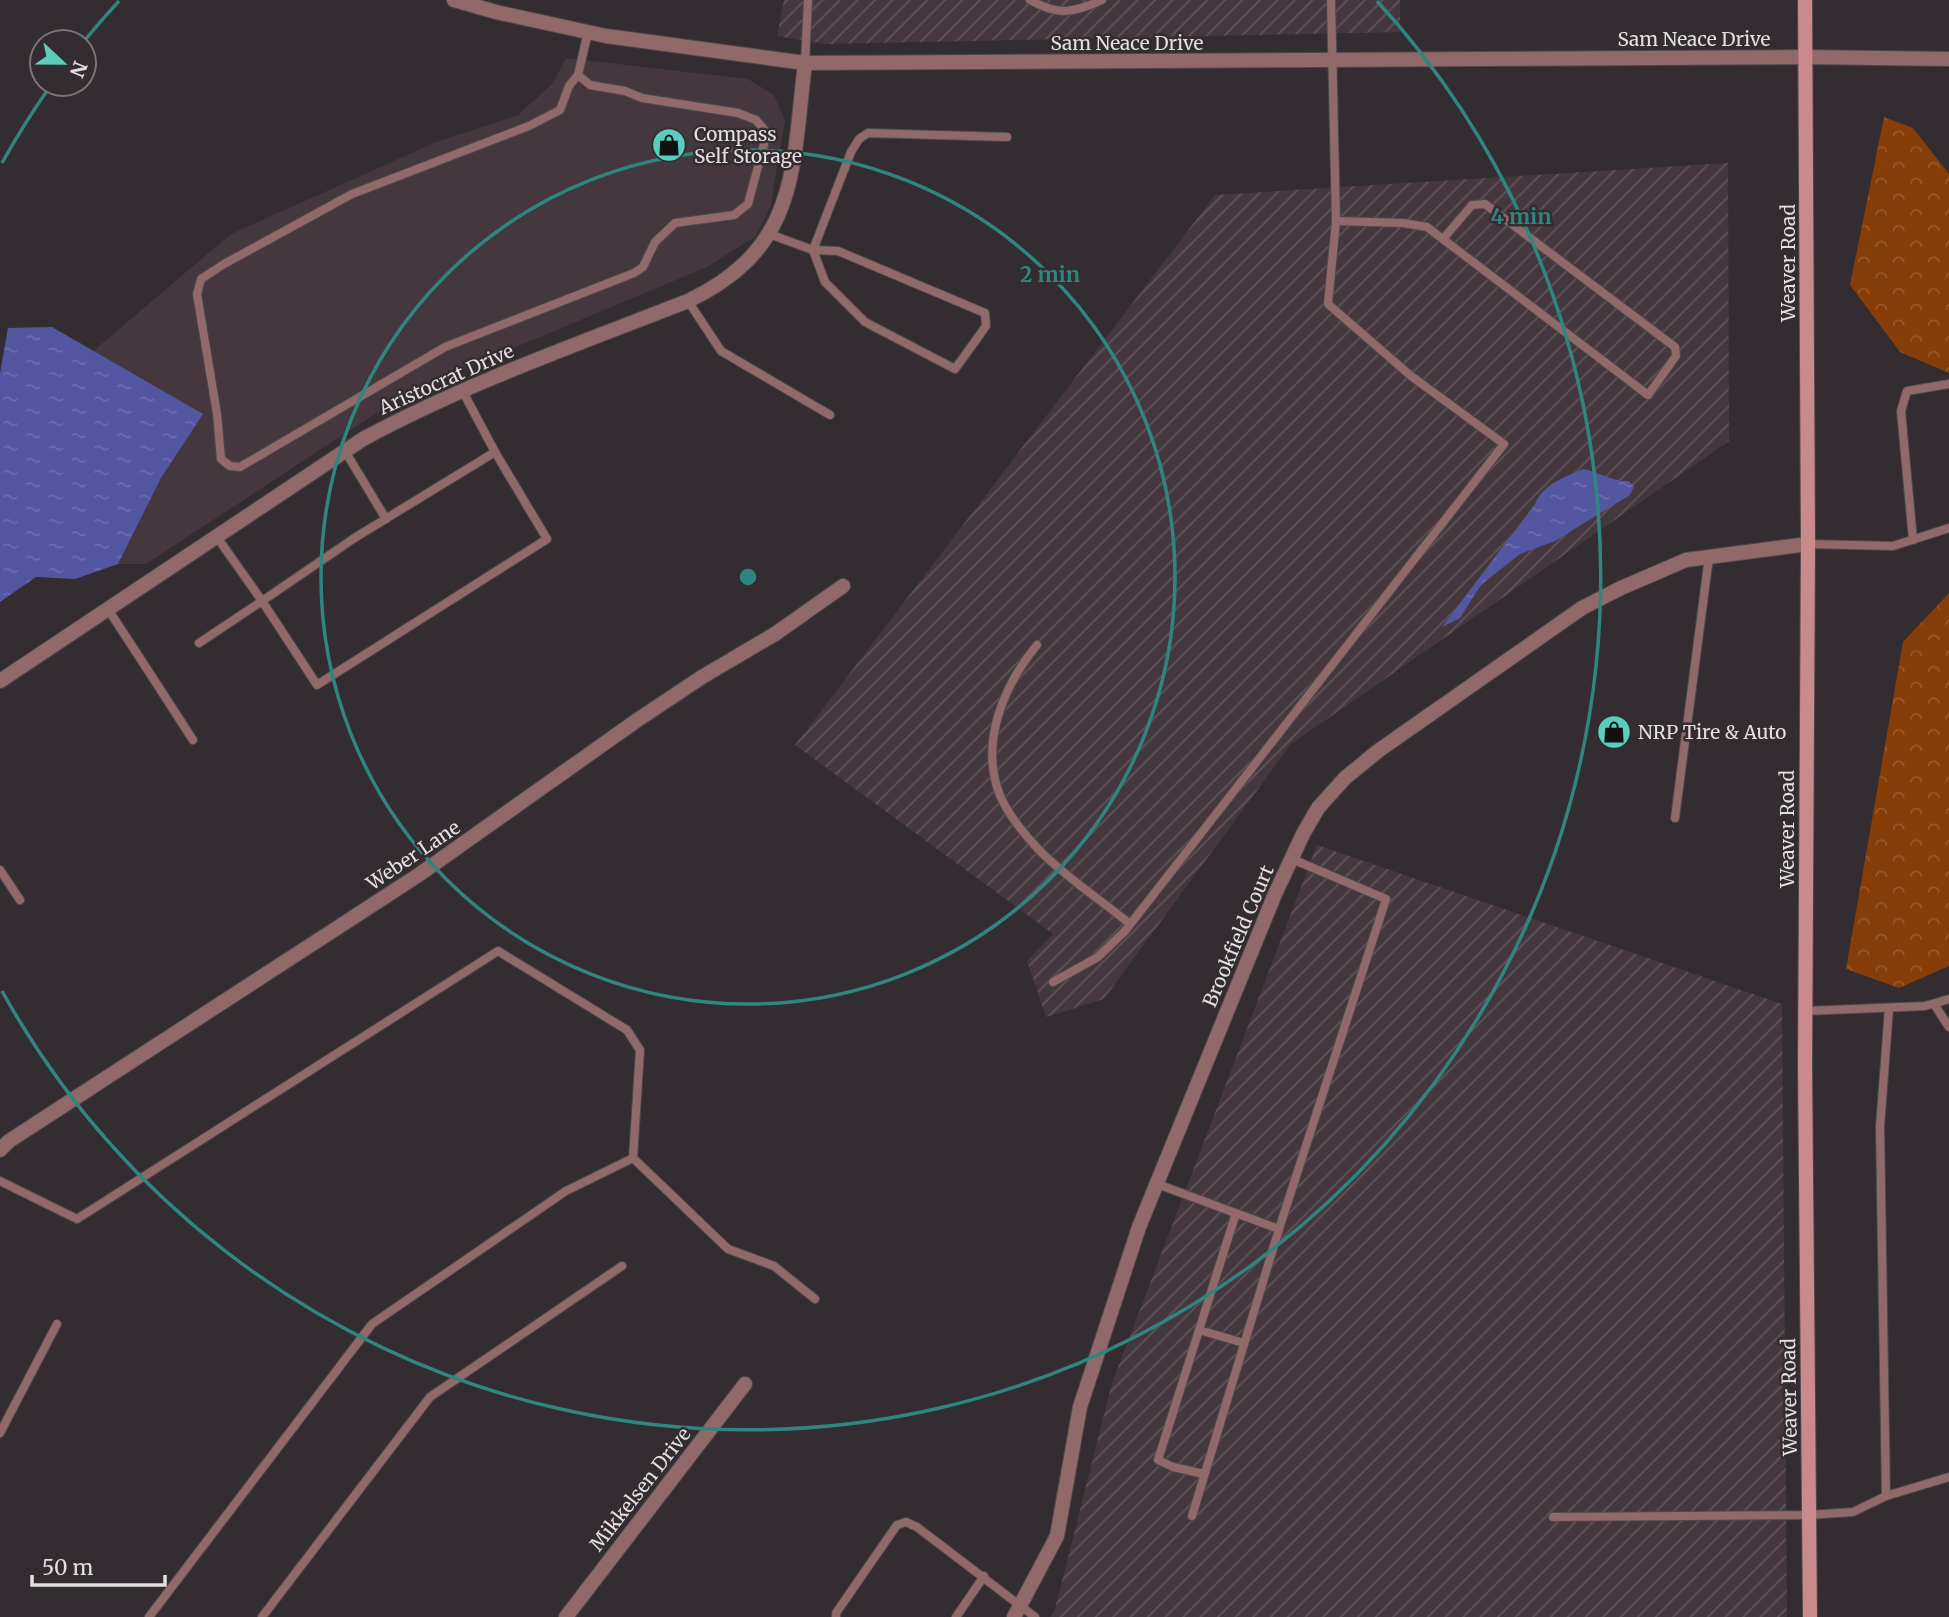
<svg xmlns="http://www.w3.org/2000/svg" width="1949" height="1617" viewBox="0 0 1949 1617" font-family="Merriweather,serif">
	<defs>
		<pattern id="industrial-furrows" width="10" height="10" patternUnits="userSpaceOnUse" patternTransform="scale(1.75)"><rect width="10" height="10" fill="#44373e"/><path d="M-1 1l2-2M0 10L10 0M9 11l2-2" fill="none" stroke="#5f545a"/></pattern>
		<pattern id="forest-crowns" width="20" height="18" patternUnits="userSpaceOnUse" patternTransform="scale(1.75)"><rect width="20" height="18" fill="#863d08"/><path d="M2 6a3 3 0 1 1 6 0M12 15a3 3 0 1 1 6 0" fill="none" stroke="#97592c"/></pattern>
		<pattern id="water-ripples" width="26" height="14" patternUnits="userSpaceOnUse" patternTransform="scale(1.75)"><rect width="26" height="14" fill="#5356a0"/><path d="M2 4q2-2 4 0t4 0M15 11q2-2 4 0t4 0" fill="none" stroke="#6c6ead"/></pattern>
	</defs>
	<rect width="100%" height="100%" fill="#332c30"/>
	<path fill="#44373e" d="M 566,58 L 748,79 L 774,95 L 785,120 L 771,205 L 755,237 L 707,267 L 407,393 L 146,564 L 118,564 L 161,478 L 202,414 L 93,351 L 231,234 L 436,142 L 518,115 L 552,84 Z"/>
	<g fill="url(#industrial-furrows)">
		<path d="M 784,0 L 1400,0 L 1400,32 L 825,44 L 777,36 Z"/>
		<path d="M 1728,163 L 1729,441 L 1291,744 L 1104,999 L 1046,1017 L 1027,961 L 1053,934 L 795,745 L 1215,195 Z"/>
		<path d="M 1317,845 L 1782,1004 L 1787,1617 L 1050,1617 L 1055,1609 L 1112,1383 Z"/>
	</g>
	<g fill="url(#forest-crowns)">
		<path d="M 1884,117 L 1913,128 L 1949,174 L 1949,373 L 1900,352 L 1850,285 Z"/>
		<path d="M 1949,593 L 1949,966 L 1899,988 L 1846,969 L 1903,642 Z"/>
	</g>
	<g fill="url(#water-ripples)">
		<path d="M 52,327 L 203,414 L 161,478 L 118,564 L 75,579 L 36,577 L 0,602 L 0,373 L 8,328 Z"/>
		<path d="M 1583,469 C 1598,472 1613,482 1629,481 L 1634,487 L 1630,495 L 1555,541 L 1520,554 L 1481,585 L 1460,618 L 1442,627 L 1535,504 C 1543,484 1565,477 1583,469 Z"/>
	</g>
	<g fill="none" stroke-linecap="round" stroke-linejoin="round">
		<g stroke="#4f494c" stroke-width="10">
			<g id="service">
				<path d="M 1030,0 C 1058,16 1073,13 1102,0"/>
				<path d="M 1331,0 L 1336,221 L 1403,223 L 1427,227 L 1648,395 L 1676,356 L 1675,347 L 1485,204 L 1472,205 L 1443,239"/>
				<path d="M 805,63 L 808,0"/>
				<path d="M 578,75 L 569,86 L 560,110 L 529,126 L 352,194 L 224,264 L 201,279 L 197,294 L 217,414 L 221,459 L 230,466 L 240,467 L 445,347 L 634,273 L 643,267 L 655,242 L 675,223 L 734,215 L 748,204 L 767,133 L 756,120 L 738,113 L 642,98 L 625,91 L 590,85 L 578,75 L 588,32"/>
				<path d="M 769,234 L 813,250 L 851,152 L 859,139 L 868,133 L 1007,137"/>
				<path d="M 813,250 L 838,251 L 985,313 L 986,326 L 955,369 L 865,322 L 825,282 Z"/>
				<path d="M 688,301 L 721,351 L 830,415"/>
				<path d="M 345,451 L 386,519"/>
				<path d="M 217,537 L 262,601 L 356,537 L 495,452 L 462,390"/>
				<path d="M 1913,540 L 1901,411 L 1907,391 L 1949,384"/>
				<path d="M 1808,544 L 1893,546 L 1949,528"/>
				<path d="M 108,609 L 193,740"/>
				<path d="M 199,643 L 262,601 L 317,685 L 547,539 L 495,452"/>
				<path d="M 1037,645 C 1004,685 980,741 999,793 C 1007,814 1024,834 1039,850 C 1063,875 1102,901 1130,924"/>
				<path d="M 1675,818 L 1709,557"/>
				<path d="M 0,870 L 20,900"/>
				<path d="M 1053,982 L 1098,957 L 1125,931 L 1504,444 L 1411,376 L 1328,304 L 1336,221"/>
				<path d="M 1934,1004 L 1949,1027"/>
				<path d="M 1806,1011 L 1925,1006 L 1949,999"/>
				<path d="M 0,1181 L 77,1219 L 498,951 L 627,1030 L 640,1050 L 633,1158 L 728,1249 L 774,1266 L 815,1299"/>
				<path d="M 1157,1184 L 1279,1229 L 1386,899 L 1292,859"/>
				<path d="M 1199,1330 L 1244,1343"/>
				<path d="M 0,1433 L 57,1324"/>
				<path d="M 1204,1474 L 1173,1467 L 1158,1460 L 1236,1213"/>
				<path d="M 1886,1496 L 1949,1477"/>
				<path d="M 1192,1516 L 1279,1229"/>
				<path d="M 1553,1517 L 1809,1515 L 1853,1512 L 1886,1496 L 1880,1127 L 1889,1008"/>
				<path d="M 149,1617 L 372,1324 L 566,1191 L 633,1158"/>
				<path d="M 262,1617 L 430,1397 L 622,1266"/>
				<path d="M 836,1617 L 836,1613 L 897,1525 L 906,1522 L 917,1527 L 1035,1617"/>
				<path d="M 956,1617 L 984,1576"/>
			</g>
		</g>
		<g stroke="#4f494c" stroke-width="16">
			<g id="minor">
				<path d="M 0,681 L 363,439 C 467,383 578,344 688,301 C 799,248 792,170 805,63"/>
				<path d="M 0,1150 L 9,1141 L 420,874 L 636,721 L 702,677 L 775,634 L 843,586"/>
				<path d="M 566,1617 L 745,1384"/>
				<path d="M 1014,1617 L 1057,1536 L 1080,1407 L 1139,1227 L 1275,894 L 1303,834 L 1318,808 L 1345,778 L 1378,751 L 1582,608 L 1621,588 L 1686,560 L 1808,544"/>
			</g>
		</g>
		<g stroke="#4f494c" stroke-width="16">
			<path id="tertiary" d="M 454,0 L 496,12 L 606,36 L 805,63 L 1807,57 L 1949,59"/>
		</g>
		<g stroke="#4f494c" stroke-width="16">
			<path id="secondary" d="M 1805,0 L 1808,544 L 1805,1066 L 1810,1617"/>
		</g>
		<use href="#service" stroke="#92696b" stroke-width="8"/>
		<use href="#minor" stroke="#92696b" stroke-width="14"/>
		<use href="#tertiary" stroke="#92696b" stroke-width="14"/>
		<use href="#secondary" stroke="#ca8a8d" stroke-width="14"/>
	</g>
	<g fill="none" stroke="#2f867f" stroke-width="3.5">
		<circle cx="748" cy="577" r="427"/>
		<path d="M2 163A853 853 0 0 1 49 88M85 40A853 853 0 0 1 119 1M1377 1A853 853 0 1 1 2 991"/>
	</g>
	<defs>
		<g id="shop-disc" transform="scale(1.75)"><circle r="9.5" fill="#5acebd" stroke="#332c30"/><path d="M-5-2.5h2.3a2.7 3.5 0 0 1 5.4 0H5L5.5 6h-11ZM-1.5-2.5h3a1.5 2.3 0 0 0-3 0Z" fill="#111"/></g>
	</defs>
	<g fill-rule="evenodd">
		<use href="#shop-disc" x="669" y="145"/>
		<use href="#shop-disc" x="1614" y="732"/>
	</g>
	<g text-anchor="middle" stroke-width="5" stroke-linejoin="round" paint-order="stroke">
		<g font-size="19" fill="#e4dfe1" stroke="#332c30">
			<text x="1694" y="46">Sam Neace Drive</text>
			<text x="1127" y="50">Sam Neace Drive</text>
			<text transform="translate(1788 263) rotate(-90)" y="7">Weaver Road</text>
			<text transform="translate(446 379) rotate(-24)" y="7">Aristocrat Drive</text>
			<text transform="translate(1787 829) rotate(-90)" y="7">Weaver Road</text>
			<text transform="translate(413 855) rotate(-34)" y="7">Weber Lane</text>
			<text transform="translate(1238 936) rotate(-67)" y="7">Brookfield Court</text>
			<text transform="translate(1789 1397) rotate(-91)" y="7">Weaver Road</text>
			<text transform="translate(640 1489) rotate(-52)" y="7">Mikkelsen Drive</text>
		</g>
		<g font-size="19" fill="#e4dfe1" stroke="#332c30" text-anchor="start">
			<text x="694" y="141">Compass<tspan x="694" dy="22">Self Storage</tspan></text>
			<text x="1638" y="739">NRP Tire &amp; Auto</text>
		</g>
	</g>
	<circle cx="748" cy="577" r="10" fill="#2f867f" stroke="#332c30" stroke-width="3.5"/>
	<g font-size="21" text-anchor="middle" font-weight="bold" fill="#2f867f" stroke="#332c30" stroke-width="5" stroke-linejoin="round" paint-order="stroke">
		<text x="1521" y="224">4 min</text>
		<text x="1050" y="282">2 min</text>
	</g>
	<g transform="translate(63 63) rotate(112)"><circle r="33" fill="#332c30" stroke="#7a7477" stroke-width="2"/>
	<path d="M0-5L12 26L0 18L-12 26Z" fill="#5acebd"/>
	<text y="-10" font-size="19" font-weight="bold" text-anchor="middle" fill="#e4dfe1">N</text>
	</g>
	<path d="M32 1575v10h133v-10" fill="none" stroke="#e4dfe1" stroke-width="3.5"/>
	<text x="42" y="1575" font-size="21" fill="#e4dfe1" stroke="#332c30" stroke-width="5" paint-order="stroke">50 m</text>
</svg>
